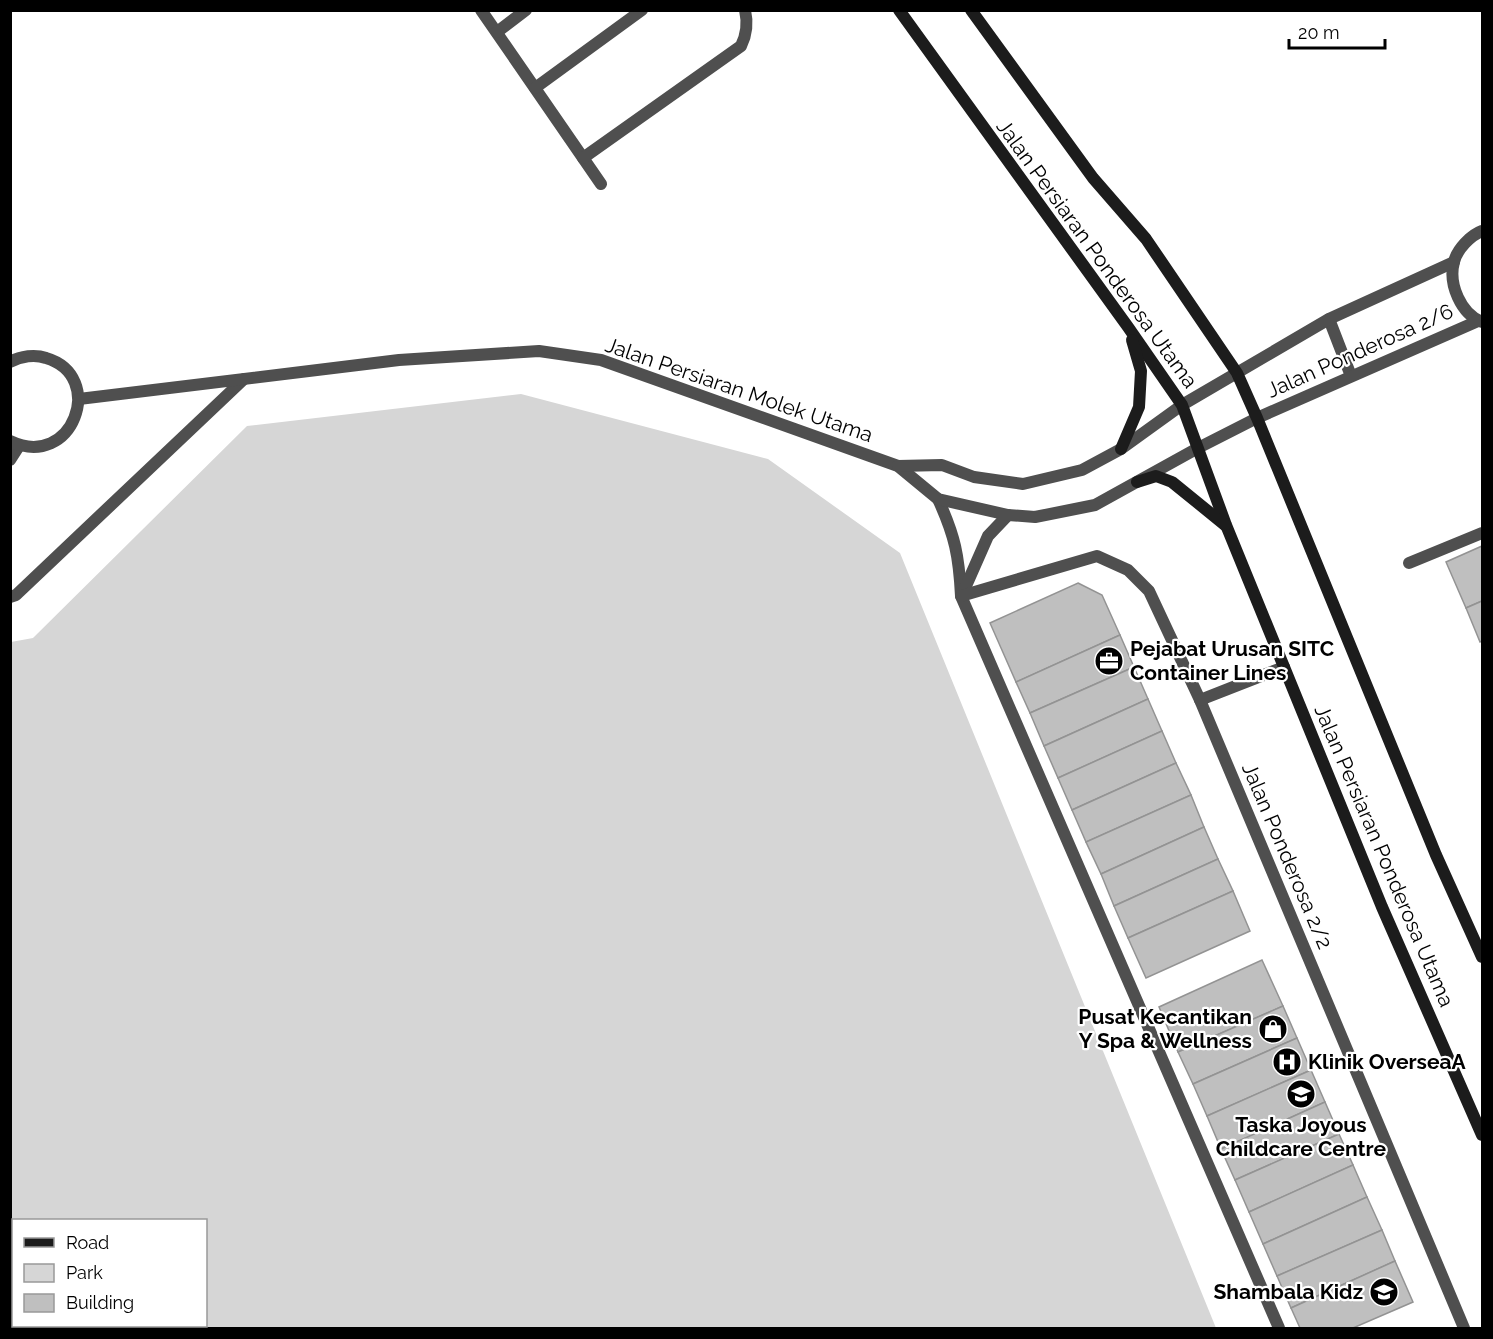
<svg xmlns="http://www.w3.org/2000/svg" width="1493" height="1339" viewBox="0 0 1493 1339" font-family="Raleway,sans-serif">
	<rect width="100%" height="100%" fill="#fff"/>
	<path fill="#d6d6d6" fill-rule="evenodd" d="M 521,394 L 768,459 L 900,553 L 1216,1328 L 11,1328 L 11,642 L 33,638 L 247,426 ZM 14,1220 L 206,1220 L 206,1326 L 14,1326 Z"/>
	<g fill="#bfbfbf" stroke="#939393" stroke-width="1.5">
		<path d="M 1482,546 L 1482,601 L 1466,608 L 1446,562 Z"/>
		<path d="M 1078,583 L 1102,595 L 1120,635 L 1016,682 L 990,623 Z"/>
		<path d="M 1482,601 L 1482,641 L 1480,642 L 1466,608 Z"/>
		<path d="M 1120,635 L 1134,667 L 1030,713 L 1016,682 Z"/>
		<path d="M 1134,667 L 1148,699 L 1044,746 L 1030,713 Z"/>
		<path d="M 1148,699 L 1162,731 L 1058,778 L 1044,746 Z"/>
		<path d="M 1162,731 L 1176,763 L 1072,810 L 1058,778 Z"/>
		<path d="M 1176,763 L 1191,795 L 1086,842 L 1072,810 Z"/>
		<path d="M 1191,795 L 1204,827 L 1101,874 L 1086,842 Z"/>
		<path d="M 1204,827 L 1218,859 L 1114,906 L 1101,874 Z"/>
		<path d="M 1218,859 L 1233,891 L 1128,938 L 1114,906 Z"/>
		<path d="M 1233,891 L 1250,931 L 1146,978 L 1128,938 Z"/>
		<path d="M 1262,960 L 1283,1006 L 1178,1052 L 1159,1007 Z"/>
		<path d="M 1283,1006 L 1297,1038 L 1193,1084 L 1178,1052 Z"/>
		<path d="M 1297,1038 L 1311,1070 L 1207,1116 L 1193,1084 Z"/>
		<path d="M 1311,1070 L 1325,1102 L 1221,1149 L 1207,1116 Z"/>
		<path d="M 1325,1102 L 1339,1134 L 1235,1180 L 1221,1149 Z"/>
		<path d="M 1339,1134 L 1353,1165 L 1249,1212 L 1235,1180 Z"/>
		<path d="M 1353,1165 L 1367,1197 L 1263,1244 L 1249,1212 Z"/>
		<path d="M 1367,1197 L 1382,1230 L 1277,1276 L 1263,1244 Z"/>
		<path d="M 1382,1230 L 1395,1261 L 1291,1308 L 1277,1276 Z"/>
		<path d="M 1395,1261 L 1413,1302 L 1353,1328 L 1300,1328 L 1291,1308 Z"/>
	</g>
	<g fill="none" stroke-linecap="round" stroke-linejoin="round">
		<g stroke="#4f4f4f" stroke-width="12">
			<path d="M 481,10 L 601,184"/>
			<path d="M 497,32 L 526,10"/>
			<path d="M 535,88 L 642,10"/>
			<path d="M 583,158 L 741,46 C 747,34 748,23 745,10"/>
			<path d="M 10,460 L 19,446"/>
			<path d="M 938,499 C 955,536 959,556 961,596 L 1279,1328"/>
			<path d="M 1409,563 L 1482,533"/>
			<path d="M 962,595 L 988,536 L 1008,515"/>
			<path d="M 961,596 L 1097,556 L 1128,570 L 1149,591 L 1200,700 L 1464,1328"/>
			<path d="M 10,597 L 16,595 L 244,379"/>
			<path d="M 1200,700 L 1284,667"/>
		</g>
		<g stroke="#4f4f4f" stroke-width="12">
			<path d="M 1482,231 C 1471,235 1457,249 1454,262 C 1448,284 1461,314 1482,322"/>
			<path d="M 1329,319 L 1351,376"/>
			<path d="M 10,362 C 21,356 35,354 46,358 C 107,376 73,471 10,441"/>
			<path d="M 79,399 L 399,360 L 539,351 L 601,360 L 898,466 L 938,499 L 1008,515 L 1035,517 L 1095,505 L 1198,448 L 1257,418 L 1478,321"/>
			<path d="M 898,466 L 942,465 L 974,477 L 1023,484 L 1082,470 L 1121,449 L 1182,405 L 1329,319 L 1454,262"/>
		</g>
		<g stroke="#1c1c1c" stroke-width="12">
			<path d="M 899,10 L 1128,327 L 1182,405 L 1226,525 L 1382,907 L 1482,1135"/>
			<path d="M 971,10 L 1093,178 L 1146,239 L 1237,373 L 1257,418 L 1436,855 L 1482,957"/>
			<path d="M 1121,449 L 1139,407 L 1141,371 L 1132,340"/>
			<path d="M 1137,482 L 1156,476 L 1172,482 L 1225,525"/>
		</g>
	</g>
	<defs>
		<g id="office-disc" transform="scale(1.5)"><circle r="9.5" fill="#000" stroke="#fff"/><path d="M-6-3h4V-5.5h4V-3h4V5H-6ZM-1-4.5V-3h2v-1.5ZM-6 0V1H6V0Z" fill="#fff"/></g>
		<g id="shop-disc" transform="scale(1.5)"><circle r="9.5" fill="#000" stroke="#fff"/><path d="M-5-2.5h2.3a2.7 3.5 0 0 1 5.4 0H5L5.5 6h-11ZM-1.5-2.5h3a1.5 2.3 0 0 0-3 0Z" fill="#fff"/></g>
		<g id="hospital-disc" transform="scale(1.5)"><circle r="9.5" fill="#000" stroke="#fff"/><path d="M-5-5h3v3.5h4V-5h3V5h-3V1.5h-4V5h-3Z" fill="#fff"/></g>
		<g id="school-disc" transform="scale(1.5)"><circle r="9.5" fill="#000" stroke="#fff"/><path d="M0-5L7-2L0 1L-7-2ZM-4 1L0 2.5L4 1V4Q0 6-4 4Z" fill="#fff"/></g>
	</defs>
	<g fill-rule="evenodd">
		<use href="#office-disc" x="1109" y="661"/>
		<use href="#shop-disc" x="1273" y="1029"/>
		<use href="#hospital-disc" x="1287" y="1062"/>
		<use href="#school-disc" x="1301" y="1094"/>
		<use href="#school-disc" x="1384" y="1292"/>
	</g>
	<g text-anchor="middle" stroke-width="4.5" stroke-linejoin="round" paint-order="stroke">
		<g font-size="21" fill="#000" stroke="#fff">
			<text transform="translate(1097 254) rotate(54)" y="7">Jalan Persiaran Ponderosa Utama</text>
			<text transform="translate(1360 351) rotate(-24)" y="7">Jalan Ponderosa 2/6</text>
			<text transform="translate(739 390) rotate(19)" y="7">Jalan Persiaran Molek Utama</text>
			<text transform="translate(1287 856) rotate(67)" y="7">Jalan Ponderosa 2/2</text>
			<text transform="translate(1384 856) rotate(67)" y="7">Jalan Persiaran Ponderosa Utama</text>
		</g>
		<g font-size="21" font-weight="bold" fill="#000" stroke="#fff" text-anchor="start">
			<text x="1130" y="656">Pejabat Urusan SITC<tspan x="1130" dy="24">Container Lines</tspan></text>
			<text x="1252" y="1024" text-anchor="end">Pusat Kecantikan<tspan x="1252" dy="24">Y Spa &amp; Wellness</tspan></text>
			<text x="1308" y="1069">Klinik OverseaA</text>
			<text x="1301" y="1132" text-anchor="middle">Taska Joyous<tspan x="1301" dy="24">Childcare Centre</tspan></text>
			<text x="1363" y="1299" text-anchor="end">Shambala Kidz</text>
		</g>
	</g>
	<rect width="1493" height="1339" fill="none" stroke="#000000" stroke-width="24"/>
	<rect x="12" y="1219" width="195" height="108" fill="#ffffff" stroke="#999999" stroke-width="1.5"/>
	<rect x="24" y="1238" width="30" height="9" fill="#1c1c1c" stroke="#999999" stroke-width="1.5"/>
	<text x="66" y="1249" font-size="18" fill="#000000">Road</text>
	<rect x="24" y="1264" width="30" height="18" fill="#d6d6d6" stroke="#999999" stroke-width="1.5"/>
	<text x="66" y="1279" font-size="18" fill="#000000">Park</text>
	<rect x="24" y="1294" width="30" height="18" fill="#bfbfbf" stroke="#999999" stroke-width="1.5"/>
	<text x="66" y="1309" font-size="18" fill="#000000">Building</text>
	<path d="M1289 39v9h96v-9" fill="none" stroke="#000000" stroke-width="3"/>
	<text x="1298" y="39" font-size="18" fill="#000000" stroke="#ffffff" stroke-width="4.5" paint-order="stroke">20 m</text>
</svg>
